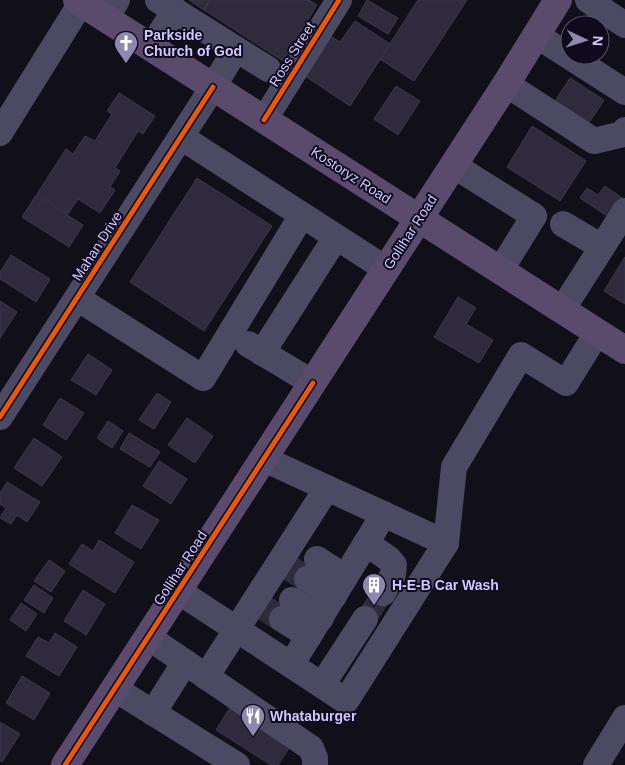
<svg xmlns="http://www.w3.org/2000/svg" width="625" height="765" viewBox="0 0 625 765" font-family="Arial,sans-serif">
	<rect width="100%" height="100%" fill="#110f19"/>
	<g fill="#2f2b3c" stroke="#3d394e">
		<path d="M 189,0 L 210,0 L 204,10 Z"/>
		<path d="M 210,0 L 309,0 L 317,5 L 283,61 L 204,10 Z"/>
		<path d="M 367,0 L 398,18 L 388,34 L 358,16 Z"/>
		<path d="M 418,0 L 467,0 L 414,81 L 380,59 Z"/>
		<path d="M 355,21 L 390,44 L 350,106 L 302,74 L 329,35 L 340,42 Z"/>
		<path d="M 570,78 L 604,100 L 585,129 L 551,107 Z"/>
		<path d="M 396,86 L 420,101 L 398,135 L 374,119 Z"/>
		<path d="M 119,93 L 155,116 L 143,134 L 138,131 L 115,168 L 120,171 L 110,187 L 115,190 L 100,213 L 78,199 L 68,214 L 37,194 L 66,149 L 73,154 L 85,136 L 95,141 L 112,114 L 107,111 Z"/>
		<path d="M 532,126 L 586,161 L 560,201 L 507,167 Z"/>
		<path d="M 197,178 L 272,226 L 204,331 L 130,282 Z"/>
		<path d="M 605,186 L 625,200 L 613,220 L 580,198 L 587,188 L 598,195 Z"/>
		<path d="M 36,195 L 83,225 L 69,247 L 22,217 Z"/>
		<path d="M 11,255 L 50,279 L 36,302 L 0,279 L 0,272 Z"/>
		<path d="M 625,257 L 625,304 L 604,291 Z"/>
		<path d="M 458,297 L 476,308 L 466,324 L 493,340 L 479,363 L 434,337 Z"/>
		<path d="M 0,301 L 17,312 L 0,338 Z"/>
		<path d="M 88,354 L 112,370 L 96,395 L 71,380 Z"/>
		<path d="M 157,393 L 171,402 L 154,429 L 139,420 Z"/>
		<path d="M 60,398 L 84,413 L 66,440 L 43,425 Z"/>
		<path d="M 187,418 L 213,436 L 195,463 L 168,445 Z"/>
		<path d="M 108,421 L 123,431 L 112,448 L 97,438 Z"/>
		<path d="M 129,433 L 160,452 L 150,467 L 120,449 Z"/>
		<path d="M 34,438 L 62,457 L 42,486 L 14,468 Z"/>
		<path d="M 159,461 L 187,479 L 171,504 L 143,486 Z"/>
		<path d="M 7,482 L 40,502 L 27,522 L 17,515 L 11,524 L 0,518 L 6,508 L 0,504 L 0,493 Z"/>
		<path d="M 132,505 L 159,520 L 141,549 L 115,533 Z"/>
		<path d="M 99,540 L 134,562 L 115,593 L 69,564 L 82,544 L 93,551 Z"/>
		<path d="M 49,560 L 65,571 L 51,592 L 34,581 Z"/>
		<path d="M 34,585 L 53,598 L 44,613 L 24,600 Z"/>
		<path d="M 375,588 L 391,598 L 374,625 L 357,614 Z"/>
		<path d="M 83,590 L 105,604 L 86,635 L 64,621 Z"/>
		<path d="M 21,603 L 37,614 L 26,631 L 10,620 Z"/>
		<path d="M 55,633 L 77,647 L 59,676 L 26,656 L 38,637 L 49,643 Z"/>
		<path d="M 22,676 L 50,693 L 34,720 L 6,703 Z"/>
		<path d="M 231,706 L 291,745 L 278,765 L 271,765 L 216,730 Z"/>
		<path d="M 0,722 L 20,734 L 2,762 L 0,760 Z"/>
	</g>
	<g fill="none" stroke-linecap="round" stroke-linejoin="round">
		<g stroke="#2e2b3c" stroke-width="26" stroke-dasharray="26 13" stroke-linecap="butt">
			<path d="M 289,568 L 307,579"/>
			<path d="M 264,608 L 282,619"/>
		</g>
		<g stroke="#4c4a62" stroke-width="26">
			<path d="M 588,0 L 625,25"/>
			<path d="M 106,19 L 117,0"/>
			<path d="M 536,35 L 625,92"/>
			<path d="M 151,48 L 175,10"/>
			<path d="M 236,49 L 268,69"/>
			<path d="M 506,84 L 594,141 L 623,134 L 625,130"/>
			<path d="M 264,120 L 339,0"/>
			<path d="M 0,133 L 81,3"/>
			<path d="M 181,137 L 386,269"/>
			<path d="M 453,165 L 534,216 L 500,271"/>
			<path d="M 563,224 L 602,247"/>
			<path d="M 77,298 L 203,378 L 302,215"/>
			<path d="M 562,310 L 625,211"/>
			<path d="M 248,344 L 313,383"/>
			<path d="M 262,353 L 336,237"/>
			<path d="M 0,417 L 213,87 L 236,49 L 158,0"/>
			<path d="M 264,459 L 446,543"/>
			<path d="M 366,543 L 389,559 L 394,565 L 393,574 L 383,593"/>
			<path d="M 317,559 L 345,577"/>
			<path d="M 307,579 L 334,596"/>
			<path d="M 178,591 L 346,701 L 446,543 L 454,467 L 521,355 L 566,383 L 597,333"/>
			<path d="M 292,600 L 321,618"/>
			<path d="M 282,619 L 309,636"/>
			<path d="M 148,637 L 311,748 L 315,758 L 315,765"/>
			<path d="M 291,665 L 384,514"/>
			<path d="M 206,677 L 327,488"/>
			<path d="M 322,685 L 365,619"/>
			<path d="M 115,689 L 237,765"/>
			<path d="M 153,713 L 185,662"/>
			<path d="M 596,765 L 625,718"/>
		</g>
		<g stroke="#5a4b6c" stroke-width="28">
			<path d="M 77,0 L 625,350"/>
			<path d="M 65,765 L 506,84 L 558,0"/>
		</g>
		<g stroke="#0f0b1d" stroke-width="8">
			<g id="cycleway">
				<path d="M 264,120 L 339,0"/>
				<path d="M 0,417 L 213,87"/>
				<path d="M 65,765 L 313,383"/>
			</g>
		</g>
		<use href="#cycleway" stroke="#e8590c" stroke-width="5"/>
	</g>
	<defs>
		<g id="church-pin" transform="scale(1.25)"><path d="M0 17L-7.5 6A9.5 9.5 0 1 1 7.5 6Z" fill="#8e87ae" stroke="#0f0b1d"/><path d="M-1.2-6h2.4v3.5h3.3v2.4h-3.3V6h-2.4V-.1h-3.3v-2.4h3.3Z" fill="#fff"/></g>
		<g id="building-pin" transform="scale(1.25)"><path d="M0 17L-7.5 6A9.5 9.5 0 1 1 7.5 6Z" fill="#8e87ae" stroke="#0f0b1d"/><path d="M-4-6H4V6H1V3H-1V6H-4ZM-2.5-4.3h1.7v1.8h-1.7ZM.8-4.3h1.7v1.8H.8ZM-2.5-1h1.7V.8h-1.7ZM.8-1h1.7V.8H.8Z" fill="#fff"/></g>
		<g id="restaurant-pin" transform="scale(1.25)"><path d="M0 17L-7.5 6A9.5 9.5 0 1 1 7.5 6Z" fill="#8e87ae" stroke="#0f0b1d"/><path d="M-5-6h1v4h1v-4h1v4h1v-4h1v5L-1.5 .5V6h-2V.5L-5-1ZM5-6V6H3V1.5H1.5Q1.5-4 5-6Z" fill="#fff"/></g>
	</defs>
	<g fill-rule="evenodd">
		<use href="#church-pin" x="126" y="43"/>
		<use href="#building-pin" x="374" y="585"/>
		<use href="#restaurant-pin" x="253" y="716"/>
	</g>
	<g text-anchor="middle" stroke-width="4" stroke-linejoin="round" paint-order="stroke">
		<g font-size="14" font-weight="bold" fill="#d1c7ff" stroke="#0f0b1d" text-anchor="start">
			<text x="144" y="40">Parkside<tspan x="144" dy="16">Church of God</tspan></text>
			<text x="392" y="590">H-E-B Car Wash</text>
			<text x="270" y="721">Whataburger</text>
		</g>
		<g font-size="14" fill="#d1c7ff" stroke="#0f0b1d">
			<text transform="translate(292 54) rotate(-58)" y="5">Ross Street</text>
			<text transform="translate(351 175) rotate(33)" y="5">Kostoryz Road</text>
			<text transform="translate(410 232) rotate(-57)" y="5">Gollihar Road</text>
			<text transform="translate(97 246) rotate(-57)" y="5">Mahan Drive</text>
			<text transform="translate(180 568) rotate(-57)" y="5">Gollihar Road</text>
		</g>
	</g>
	<g transform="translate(585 40) rotate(94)"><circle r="24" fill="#0f0b1d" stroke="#5d5677"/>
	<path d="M0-4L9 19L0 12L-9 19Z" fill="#8e87ae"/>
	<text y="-8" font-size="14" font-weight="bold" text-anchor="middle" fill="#d1c7ff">N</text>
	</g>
</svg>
